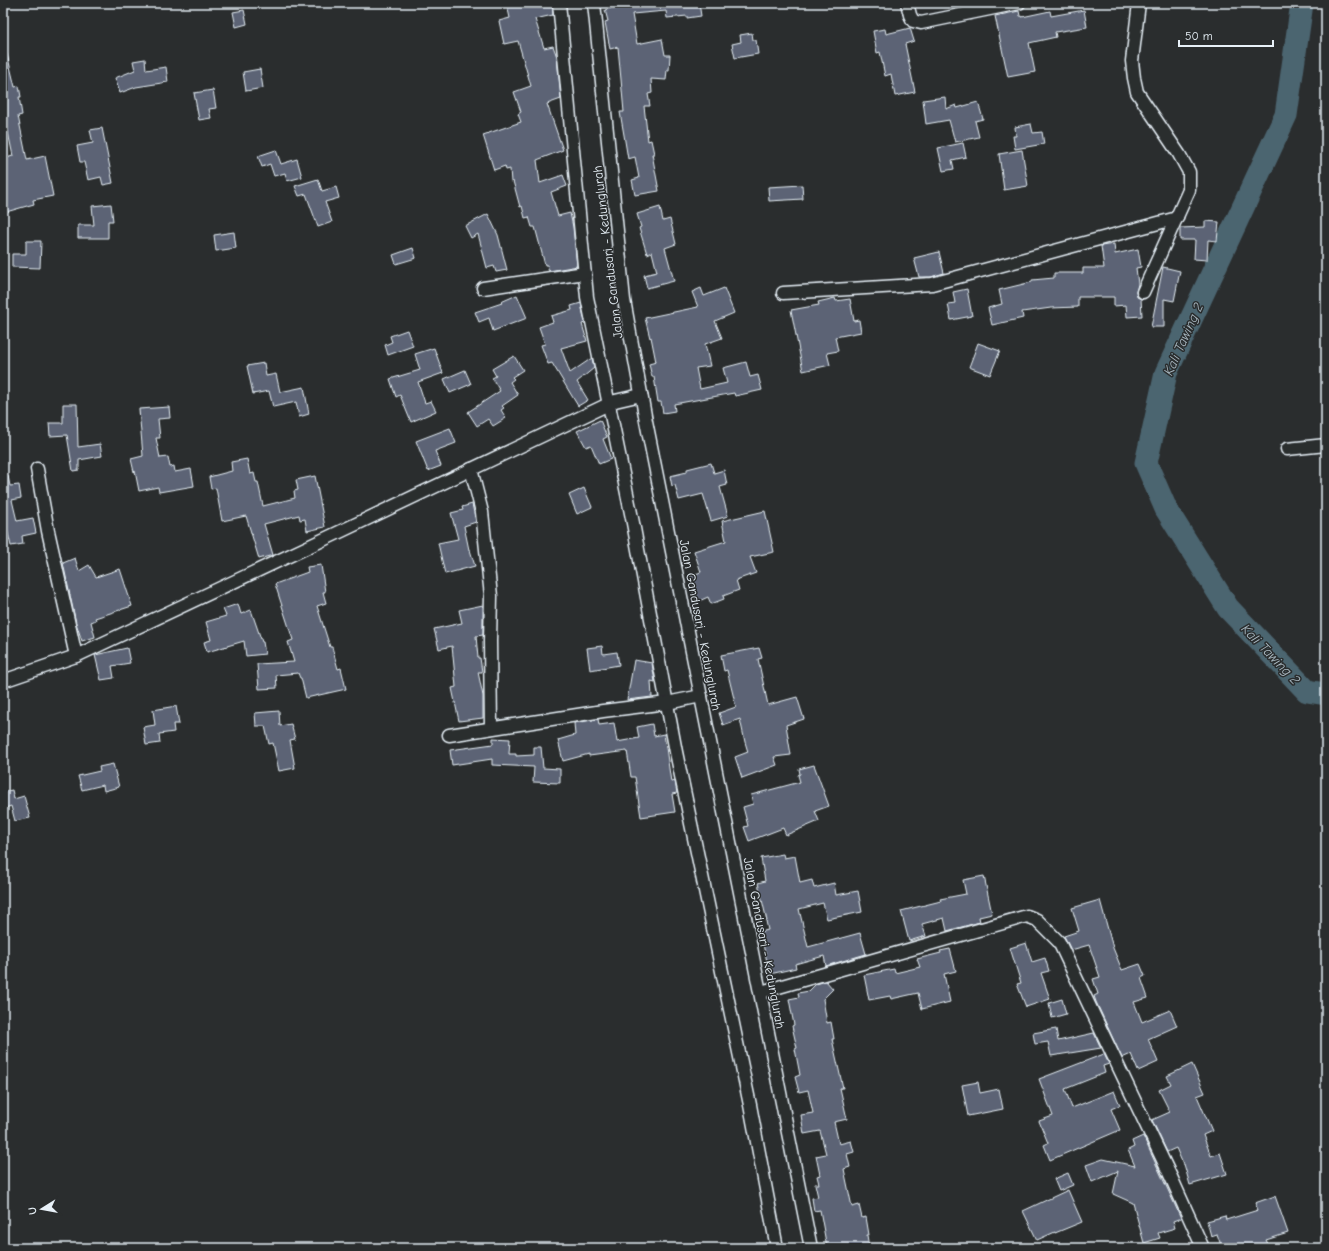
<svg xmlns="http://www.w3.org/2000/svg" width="1329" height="1251" viewBox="0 0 1329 1251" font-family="'Comic Neue',sans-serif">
	<rect width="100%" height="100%" fill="#2a2d2e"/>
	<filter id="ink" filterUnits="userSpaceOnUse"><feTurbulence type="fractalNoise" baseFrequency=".025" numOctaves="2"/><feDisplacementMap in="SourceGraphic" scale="8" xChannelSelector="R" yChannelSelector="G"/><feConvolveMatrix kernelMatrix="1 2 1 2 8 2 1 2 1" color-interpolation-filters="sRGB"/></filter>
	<g filter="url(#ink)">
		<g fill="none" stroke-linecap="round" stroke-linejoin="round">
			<path stroke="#4c6570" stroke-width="23" d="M 1302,3 L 1286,115 L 1166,373 L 1146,463 L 1166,509 L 1228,608 L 1307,691 L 1326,694"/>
		</g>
		<g fill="#5c6475" stroke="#e8f1f8">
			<path d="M 515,3 L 552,3 L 553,15 L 535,19 L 544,48 L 553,46 L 557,57 L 561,99 L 547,104 L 563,150 L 537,160 L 540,183 L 563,175 L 567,186 L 551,192 L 558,216 L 570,213 L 573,227 L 577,266 L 572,267 L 549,271 L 547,265 L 545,265 L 535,227 L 532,227 L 529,217 L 525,218 L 522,206 L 520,207 L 513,181 L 511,182 L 510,169 L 506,170 L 505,166 L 494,170 L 483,135 L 521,122 L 518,114 L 521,112 L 514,92 L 531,86 L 518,41 L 504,44 L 499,21 L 510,18 L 507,5 Z"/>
			<path d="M 610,3 L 699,3 L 701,16 L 687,18 L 687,16 L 667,18 L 666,11 L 632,14 L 637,44 L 662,39 L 665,55 L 670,55 L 669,70 L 667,70 L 666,80 L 651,79 L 652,93 L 648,94 L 650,106 L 644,106 L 648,141 L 651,140 L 654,154 L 652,154 L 659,191 L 635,195 L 632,180 L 639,178 L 635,157 L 628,159 L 624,135 L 620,112 L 624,112 L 618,47 L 610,49 L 605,22 L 608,21 L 605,10 L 611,8 Z"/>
			<path d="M 244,10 L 247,24 L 236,27 L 233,12 Z"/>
			<path d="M 1084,10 L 1087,27 L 1055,32 L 1056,37 L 1029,43 L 1035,72 L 1008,77 L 995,16 L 1019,11 L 1020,16 L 1022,16 L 1022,17 L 1050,11 L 1051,16 Z"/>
			<path d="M 910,28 L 914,41 L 905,44 L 915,92 L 895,96 L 891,74 L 885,76 L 880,52 L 877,53 L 873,31 L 885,29 L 886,34 Z"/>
			<path d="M 752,33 L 753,40 L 756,40 L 758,54 L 735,58 L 732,44 L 741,42 L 740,35 Z"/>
			<path d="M 3,54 L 7,54 L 15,87 L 19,86 L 21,97 L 19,97 L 22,115 L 18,116 L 27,160 L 45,156 L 53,196 L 33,200 L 34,204 L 6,212 L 3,200 L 3,159 L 13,156 L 5,118 L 3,118 Z"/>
			<path d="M 145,59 L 146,70 L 166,67 L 168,82 L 136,87 L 120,93 L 115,78 L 135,70 L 133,61 Z"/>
			<path d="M 260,69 L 263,88 L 246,91 L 243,72 Z"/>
			<path d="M 213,90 L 216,108 L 209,109 L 211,118 L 199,120 L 194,93 Z"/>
			<path d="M 945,97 L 946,109 L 956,105 L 957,108 L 978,102 L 983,119 L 975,121 L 979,137 L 955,142 L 949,120 L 926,124 L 923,100 Z"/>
			<path d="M 1031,124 L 1033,133 L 1042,132 L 1044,144 L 1015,149 L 1013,136 L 1016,136 L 1015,127 Z"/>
			<path d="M 102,128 L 113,183 L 103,185 L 101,177 L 88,180 L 84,162 L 80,162 L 77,146 L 93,143 L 90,130 Z"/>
			<path d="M 963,143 L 966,157 L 952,160 L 954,169 L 943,171 L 938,148 Z"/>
			<path d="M 276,150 L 281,164 L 297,159 L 302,177 L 287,181 L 285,173 L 274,176 L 270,164 L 262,167 L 258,156 Z"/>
			<path d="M 1022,150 L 1028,186 L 1004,190 L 999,154 Z"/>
			<path d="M 318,179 L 322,191 L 336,187 L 339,198 L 325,202 L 332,222 L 318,227 L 306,194 L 299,196 L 295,186 Z"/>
			<path d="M 802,185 L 803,199 L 769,201 L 768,187 Z"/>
			<path d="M 111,204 L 113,221 L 108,221 L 108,238 L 78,238 L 78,225 L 94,225 L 92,206 Z"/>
			<path d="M 660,207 L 663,221 L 670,219 L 676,244 L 665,248 L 674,281 L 647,288 L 644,275 L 657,272 L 652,252 L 647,254 L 639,228 L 641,227 L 637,214 Z"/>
			<path d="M 488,214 L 498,235 L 507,270 L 496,272 L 494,266 L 487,268 L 478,234 L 471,238 L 465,226 Z"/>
			<path d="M 1205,221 L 1219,222 L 1217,241 L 1208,240 L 1207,260 L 1194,259 L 1195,240 L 1180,240 L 1180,228 L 1205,227 Z"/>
			<path d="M 234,232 L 236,248 L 216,251 L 214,235 Z"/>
			<path d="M 26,241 L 41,241 L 40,268 L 12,267 L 12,254 L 26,254 Z"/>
			<path d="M 1114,244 L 1115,254 L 1138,249 L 1141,267 L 1136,268 L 1138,284 L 1136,292 L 1137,297 L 1141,299 L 1142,316 L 1127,317 L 1126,305 L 1114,306 L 1114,297 L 1078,297 L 1078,307 L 1051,308 L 1022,312 L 1023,318 L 992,325 L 988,308 L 1002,304 L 999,290 L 1032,282 L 1032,280 L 1054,278 L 1054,273 L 1083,273 L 1083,268 L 1104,268 L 1101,246 Z"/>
			<path d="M 413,248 L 416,258 L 396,264 L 393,255 Z"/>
			<path d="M 939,252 L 944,273 L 931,277 L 919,277 L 914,258 Z"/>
			<path d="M 1163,267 L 1180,271 L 1174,301 L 1164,299 L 1164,327 L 1151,327 Z"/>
			<path d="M 701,288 L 704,296 L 724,288 L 734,313 L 715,321 L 722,338 L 705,344 L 710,366 L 696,368 L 700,389 L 727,383 L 723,368 L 746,362 L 750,377 L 758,375 L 762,390 L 735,396 L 734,393 L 674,404 L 675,411 L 663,413 L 661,402 L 658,402 L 654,377 L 652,377 L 649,364 L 656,362 L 651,337 L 650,338 L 645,318 L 698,307 L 692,292 Z"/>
			<path d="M 967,289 L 972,316 L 951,320 L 948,304 L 955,303 L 953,292 Z"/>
			<path d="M 517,295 L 527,318 L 493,331 L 489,318 L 479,322 L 475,312 L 502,303 L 501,302 Z"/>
			<path d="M 835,298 L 836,301 L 850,299 L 854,321 L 859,320 L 861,332 L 835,337 L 838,351 L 827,353 L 830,365 L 803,371 L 791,310 L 819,305 L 818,302 Z"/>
			<path d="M 581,303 L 585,323 L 582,324 L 587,341 L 561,348 L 570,373 L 592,358 L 594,368 L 577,382 L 588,400 L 578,406 L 552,363 L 548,364 L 541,345 L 545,344 L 539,327 L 553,322 L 551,316 L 572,310 L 571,306 Z"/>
			<path d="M 407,330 L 413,346 L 388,355 L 385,345 L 392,342 L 390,336 Z"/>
			<path d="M 978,343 L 1000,351 L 990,375 L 969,367 Z"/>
			<path d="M 434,348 L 443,373 L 418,382 L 425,403 L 431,401 L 436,411 L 411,422 L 400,395 L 396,397 L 390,379 L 420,370 L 415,354 Z"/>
			<path d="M 514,356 L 523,370 L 512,377 L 514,379 L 510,382 L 518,395 L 502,406 L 504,408 L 501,410 L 506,418 L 493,426 L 488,419 L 477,426 L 468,412 L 500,391 L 492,378 L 496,376 L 492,369 Z"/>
			<path d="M 264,363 L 266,376 L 276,374 L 280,392 L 304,387 L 309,414 L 299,417 L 296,402 L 273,407 L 269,391 L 253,394 L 247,366 Z"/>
			<path d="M 465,370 L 471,384 L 450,393 L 444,379 Z"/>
			<path d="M 63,404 L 77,404 L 78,447 L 100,444 L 102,456 L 79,460 L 79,470 L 73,471 L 67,435 L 50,436 L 49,423 L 63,423 Z"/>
			<path d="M 169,407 L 170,418 L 158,419 L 160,438 L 156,438 L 160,458 L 168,457 L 170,467 L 174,466 L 175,472 L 191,469 L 194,486 L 159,492 L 158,487 L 139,491 L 135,471 L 134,472 L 131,459 L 143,456 L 139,409 Z"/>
			<path d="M 600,420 L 607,437 L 603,439 L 611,459 L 599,464 L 591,445 L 586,447 L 577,431 Z"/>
			<path d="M 450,428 L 456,443 L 435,451 L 441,466 L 428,471 L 416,441 Z"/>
			<path d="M 247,459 L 250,474 L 254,473 L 256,482 L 258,482 L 263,506 L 295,498 L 294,491 L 298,490 L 296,480 L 315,476 L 325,527 L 307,531 L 305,519 L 300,520 L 299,515 L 264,524 L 273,555 L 259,559 L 246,516 L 222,521 L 216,488 L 211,489 L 209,477 L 232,471 L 231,462 Z"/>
			<path d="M 711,463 L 714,473 L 724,470 L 727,485 L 720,487 L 728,516 L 711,521 L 703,494 L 679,500 L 675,485 L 672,486 L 670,476 L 687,472 L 687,469 Z"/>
			<path d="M 3,476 L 8,476 L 10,486 L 19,485 L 21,498 L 12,500 L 17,521 L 33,518 L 36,533 L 22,536 L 23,544 L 11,546 L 7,529 L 3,530 Z"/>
			<path d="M 584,488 L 592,507 L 577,514 L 569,495 Z"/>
			<path d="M 472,504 L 476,522 L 464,526 L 469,550 L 470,550 L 475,566 L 445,574 L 438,543 L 458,539 L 451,513 L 463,510 L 462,507 Z"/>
			<path d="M 765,511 L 774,552 L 750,557 L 756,573 L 736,580 L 739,590 L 723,596 L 724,599 L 711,604 L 708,597 L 697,602 L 693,592 L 696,591 L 690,576 L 701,572 L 694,551 L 726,541 L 722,521 Z"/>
			<path d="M 75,558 L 79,571 L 89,565 L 96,577 L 120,569 L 132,606 L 95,618 L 96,620 L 91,622 L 95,637 L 82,641 L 76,623 L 63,563 Z"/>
			<path d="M 321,565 L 325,592 L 323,592 L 326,603 L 317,606 L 330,647 L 332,647 L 338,669 L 341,668 L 346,689 L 306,698 L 301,678 L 300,678 L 298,673 L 276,675 L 277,688 L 259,689 L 257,664 L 294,662 L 288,642 L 293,640 L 275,584 L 308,572 L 307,567 Z"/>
			<path d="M 238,604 L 241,614 L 251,610 L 262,642 L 263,642 L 265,654 L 246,656 L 244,641 L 207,652 L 204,642 L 211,640 L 206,622 L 226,616 L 223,609 Z"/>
			<path d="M 483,605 L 483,635 L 476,636 L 478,658 L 480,658 L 482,672 L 478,672 L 483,696 L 483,718 L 459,721 L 452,688 L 456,687 L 452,646 L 439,649 L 434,629 L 462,623 L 459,610 Z"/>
			<path d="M 602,646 L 603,654 L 617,652 L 619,665 L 590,670 L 587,648 Z"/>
			<path d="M 127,648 L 130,663 L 112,666 L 114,678 L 101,680 L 95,655 Z"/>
			<path d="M 759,648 L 762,658 L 758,659 L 768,705 L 797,697 L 804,719 L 786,725 L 791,755 L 774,757 L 777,765 L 742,778 L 735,757 L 748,752 L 745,742 L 740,719 L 723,725 L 719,713 L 736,707 L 727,670 L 724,671 L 721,655 Z"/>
			<path d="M 634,660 L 652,663 L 655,682 L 651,681 L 652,697 L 627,700 Z"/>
			<path d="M 176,706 L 179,724 L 173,724 L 174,732 L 159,734 L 160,743 L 146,745 L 143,727 L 155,725 L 153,710 Z"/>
			<path d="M 279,711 L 280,726 L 291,724 L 295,739 L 290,740 L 295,768 L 279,771 L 273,743 L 269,744 L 265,726 L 256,726 L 255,713 Z"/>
			<path d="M 598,719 L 599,725 L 614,723 L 617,742 L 639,738 L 637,727 L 652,724 L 654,736 L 664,734 L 671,782 L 675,781 L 677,793 L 672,794 L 675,812 L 641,817 L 635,777 L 631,777 L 627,751 L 589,756 L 589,754 L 563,761 L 558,740 L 575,735 L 574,723 Z"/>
			<path d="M 493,738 L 510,739 L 509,754 L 516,754 L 516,756 L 534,755 L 534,747 L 541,747 L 543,768 L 560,769 L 560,783 L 533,782 L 534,767 L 492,765 L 492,759 L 452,765 L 450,750 L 493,744 Z"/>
			<path d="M 113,764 L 119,787 L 104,791 L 103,785 L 82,790 L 78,776 L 100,771 L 99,767 Z"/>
			<path d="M 814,765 L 829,806 L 815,811 L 819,821 L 786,835 L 783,828 L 749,841 L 744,827 L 748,826 L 743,807 L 753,804 L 751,795 L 800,782 L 798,775 L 800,774 L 799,769 Z"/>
			<path d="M 12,790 L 14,799 L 24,796 L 30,818 L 15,821 L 11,806 L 3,809 L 3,792 Z"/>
			<path d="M 783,854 L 784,858 L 795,856 L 800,883 L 812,880 L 814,888 L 834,883 L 836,895 L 858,891 L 862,912 L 827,919 L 823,903 L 799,909 L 808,947 L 860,933 L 866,954 L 826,966 L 824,956 L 795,964 L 796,968 L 770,974 L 760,932 L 768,930 L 766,921 L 767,921 L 758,883 L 765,881 L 761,858 Z"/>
			<path d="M 984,876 L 992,914 L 979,917 L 980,922 L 947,931 L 944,918 L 922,924 L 926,936 L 909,941 L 901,911 L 941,901 L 940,899 L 966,894 L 963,880 Z"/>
			<path d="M 1100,900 L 1113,948 L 1122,970 L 1140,964 L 1145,976 L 1141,978 L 1148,998 L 1134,1002 L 1142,1022 L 1170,1010 L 1177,1026 L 1148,1039 L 1158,1062 L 1138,1071 L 1131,1054 L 1122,1058 L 1096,1002 L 1094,996 L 1098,994 L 1093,979 L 1100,977 L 1089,945 L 1071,950 L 1064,936 L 1079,931 L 1072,908 Z"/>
			<path d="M 1026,943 L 1032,962 L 1045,958 L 1049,971 L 1041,973 L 1050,999 L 1026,1007 L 1017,984 L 1021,983 L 1010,948 Z"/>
			<path d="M 950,949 L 956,971 L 944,974 L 950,1002 L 922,1009 L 918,993 L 891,999 L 890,996 L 869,1000 L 864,975 L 894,969 L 895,973 L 920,967 L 917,959 L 941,953 L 940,951 Z"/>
			<path d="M 826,981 L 833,989 L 823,999 L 827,1023 L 831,1022 L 834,1039 L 832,1039 L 843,1088 L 840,1088 L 847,1119 L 834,1122 L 839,1144 L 851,1141 L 854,1152 L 847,1154 L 850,1167 L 844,1169 L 852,1207 L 859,1205 L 862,1218 L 866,1217 L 869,1235 L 867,1235 L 869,1248 L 827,1248 L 820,1210 L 814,1211 L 812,1198 L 818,1197 L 815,1184 L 819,1184 L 817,1176 L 820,1175 L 816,1156 L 826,1154 L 820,1131 L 804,1134 L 801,1115 L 813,1113 L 808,1090 L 799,1092 L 795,1077 L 800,1075 L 795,1049 L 797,1048 L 792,1026 L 794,1025 L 789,999 L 799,997 L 798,993 L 809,991 L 816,984 Z"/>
			<path d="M 1062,999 L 1066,1014 L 1052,1018 L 1049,1003 Z"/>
			<path d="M 1056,1029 L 1058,1041 L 1094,1033 L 1101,1048 L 1051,1056 L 1048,1042 L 1035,1044 L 1033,1033 Z"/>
			<path d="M 1104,1054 L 1109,1064 L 1103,1066 L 1105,1073 L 1065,1089 L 1072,1108 L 1114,1091 L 1120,1105 L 1111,1109 L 1120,1130 L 1050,1160 L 1044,1145 L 1048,1143 L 1039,1121 L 1053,1116 L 1039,1079 Z"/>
			<path d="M 1192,1064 L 1205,1093 L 1197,1096 L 1212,1131 L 1203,1135 L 1211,1156 L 1220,1153 L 1227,1174 L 1190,1185 L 1184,1164 L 1183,1164 L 1176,1148 L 1167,1152 L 1152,1120 L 1170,1112 L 1159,1090 L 1171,1084 L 1167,1076 Z"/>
			<path d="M 978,1082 L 980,1093 L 999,1089 L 1003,1109 L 968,1116 L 962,1085 Z"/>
			<path d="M 1143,1136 L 1181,1218 L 1173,1221 L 1175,1228 L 1158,1233 L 1160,1238 L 1144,1243 L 1133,1203 L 1113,1194 L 1118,1171 L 1092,1182 L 1086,1165 L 1103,1159 L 1135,1166 L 1128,1150 L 1134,1147 L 1132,1141 Z"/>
			<path d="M 1068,1173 L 1073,1185 L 1059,1191 L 1054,1179 Z"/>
			<path d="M 1068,1190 L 1082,1222 L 1055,1233 L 1055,1232 L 1037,1240 L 1023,1211 Z"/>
			<path d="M 1275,1196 L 1288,1233 L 1266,1240 L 1270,1248 L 1222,1248 L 1217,1234 L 1211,1236 L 1207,1221 L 1225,1216 L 1226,1220 L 1258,1210 L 1255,1203 Z"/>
		</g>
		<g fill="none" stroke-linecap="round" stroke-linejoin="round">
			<g stroke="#e8f1f8" stroke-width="15">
				<g id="minor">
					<path d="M 559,3 L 587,297 L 633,523 L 676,752 L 750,1105 L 777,1248"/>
					<path d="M 594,3 L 624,300 L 646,421 L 811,1248"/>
					<path d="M 907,3 L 910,15 L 913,21 L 921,23 L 1019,3"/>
					<path d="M 1139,3 L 1132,61 L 1134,78 L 1137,92 L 1179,154 L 1189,172 L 1189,190 L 1143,292"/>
					<path d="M 483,288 L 585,273"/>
					<path d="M 783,293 L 932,284 L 1177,218"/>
					<path d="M 1287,449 L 1326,445"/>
					<path d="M 37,469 L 48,531 L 76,656"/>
					<path d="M 471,469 L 482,512 L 491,596 L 490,641 L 491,728"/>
					<path d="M 3,681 L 76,656 L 329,537 L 615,401 L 641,395"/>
					<path d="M 449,735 L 603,711 L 667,703 L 701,696"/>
					<path d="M 761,992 L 1027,916 L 1037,920 L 1059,942 L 1171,1177 L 1203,1248"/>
				</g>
			</g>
			<use href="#minor" stroke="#2a2d2e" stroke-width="12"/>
		</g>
	</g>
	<g text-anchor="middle" stroke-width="3" stroke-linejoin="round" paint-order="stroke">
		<g font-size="13" fill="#e8f1f8" stroke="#2a2d2e">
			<text transform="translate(607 252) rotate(-97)" y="5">Jalan Gandusari - Kedunglurah</text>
			<text transform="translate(701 625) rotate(79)" y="5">Jalan Gandusari - Kedunglurah</text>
			<text transform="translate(765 943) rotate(79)" y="5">Jalan Gandusari - Kedunglurah</text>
		</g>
		<g font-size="14" font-style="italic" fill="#aab9c2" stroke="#2a2d2e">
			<text transform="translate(1183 339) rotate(-66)" y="5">Kali Tawing 2</text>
			<text transform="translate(1271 654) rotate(46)" y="5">Kali Tawing 2</text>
		</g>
	</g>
	<rect width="1329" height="1251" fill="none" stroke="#2a2d2e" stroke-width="16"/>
	<rect x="8" y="8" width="1313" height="1235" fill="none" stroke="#e8f1f8" stroke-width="1.5" filter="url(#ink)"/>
	<g transform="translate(42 1209) rotate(259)" stroke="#2a2d2e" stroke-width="3" paint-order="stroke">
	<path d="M0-3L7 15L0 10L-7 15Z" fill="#e8f1f8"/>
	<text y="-6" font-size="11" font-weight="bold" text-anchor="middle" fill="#e8f1f8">U</text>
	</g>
	<path d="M1179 40v6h94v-6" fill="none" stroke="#e8f1f8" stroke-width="2"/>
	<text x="1185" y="40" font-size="12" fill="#e8f1f8" stroke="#2a2d2e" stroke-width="3" paint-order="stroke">50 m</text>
</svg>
